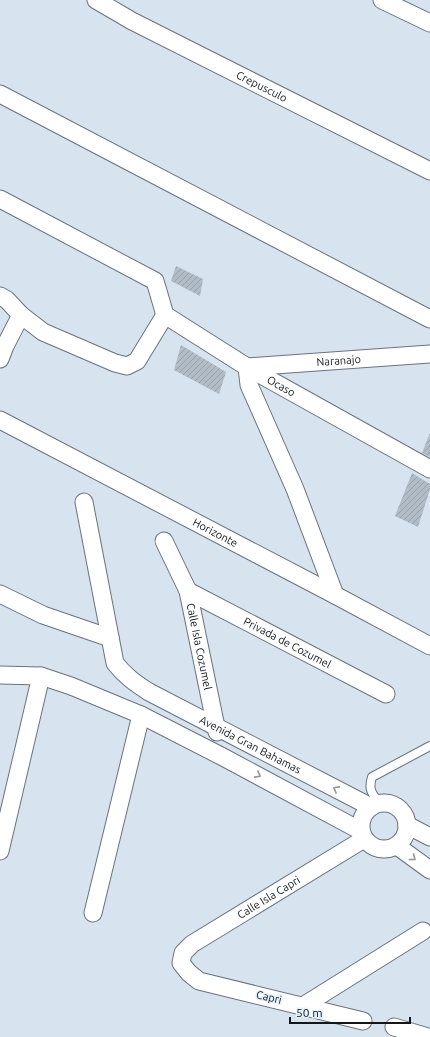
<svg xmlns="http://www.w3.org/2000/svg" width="430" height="1037" viewBox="0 0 430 1037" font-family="Ubuntu,sans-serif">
	<defs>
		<pattern id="building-hatch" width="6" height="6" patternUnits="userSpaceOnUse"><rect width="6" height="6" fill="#b1bcc7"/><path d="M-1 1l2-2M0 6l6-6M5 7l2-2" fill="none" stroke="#97a1aa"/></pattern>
	</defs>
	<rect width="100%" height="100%" fill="#d7e3ee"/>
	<g fill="url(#building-hatch)">
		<path d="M 176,266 L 203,279 L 200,296 L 171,281 Z"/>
		<path d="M 181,345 L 226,372 L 219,394 L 174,370 Z"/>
		<path d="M 430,433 L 430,457 L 422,453 Z"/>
		<path d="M 412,473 L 430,484 L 430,489 L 418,527 L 395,516 Z"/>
	</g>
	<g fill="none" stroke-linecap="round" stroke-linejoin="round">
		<g stroke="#68737d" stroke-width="10">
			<path id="lane" d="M 379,803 C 372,793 368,790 372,777 L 430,746"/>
		</g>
		<g stroke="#68737d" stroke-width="19">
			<g id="street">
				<path id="s1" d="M 96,0 L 132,21 L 430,171"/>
				<path d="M 382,0 L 430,23"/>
				<path d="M 0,94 L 430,319"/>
				<path id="s2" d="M 0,199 L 155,281 L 165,315 L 247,367 L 430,469"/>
				<path d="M 0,296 L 7,300 L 21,315"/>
				<path d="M 0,359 L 5,346 L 21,315 L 43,332 L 115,363 L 127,366 L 137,361 L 165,315"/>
				<path id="s3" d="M 0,420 L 335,595 L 430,646"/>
				<path id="s4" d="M 84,502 L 115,663 C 125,676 135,683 149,692 L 371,807"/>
				<path id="s5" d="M 164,541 L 188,591 L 217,732"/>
				<path id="s6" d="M 188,591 L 386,694"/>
				<path d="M 0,594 L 43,615 L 110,638"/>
				<path id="s7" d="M 335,595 L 295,489 L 249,385 L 247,367 L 430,354"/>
				<path d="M 0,675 L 41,676 L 71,686 L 141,715 L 223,757 L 361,831"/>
				<circle cx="384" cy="826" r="23"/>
				<path d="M 407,825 L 430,837"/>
				<path d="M 397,846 L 430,870"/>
				<path d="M 0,851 L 41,676"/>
				<path d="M 93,913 L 141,715"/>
				<path d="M 303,1006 L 423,931"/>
				<path id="s8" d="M 363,1021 L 199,981 L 189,973 L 181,963 L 183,953 L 192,944 L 364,839"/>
				<path d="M 394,1027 L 428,1037"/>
			</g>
		</g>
		<use href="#lane" stroke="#fff" stroke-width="8"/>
		<use href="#street" stroke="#fff" stroke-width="17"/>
	</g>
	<defs><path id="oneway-chevron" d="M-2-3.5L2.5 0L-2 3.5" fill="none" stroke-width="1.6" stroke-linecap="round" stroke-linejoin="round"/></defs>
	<g stroke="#959798">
		<use href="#oneway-chevron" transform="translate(258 775) rotate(28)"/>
		<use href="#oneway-chevron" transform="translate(336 789) rotate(-152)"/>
		<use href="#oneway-chevron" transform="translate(413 858) rotate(36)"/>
	</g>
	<g text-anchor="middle" stroke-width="3" stroke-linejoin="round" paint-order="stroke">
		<g font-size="11" fill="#13171b" stroke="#e4f0fb">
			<text dy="4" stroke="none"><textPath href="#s1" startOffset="187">Crepusculo</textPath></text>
			<text dy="4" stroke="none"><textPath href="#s7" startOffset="337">Naranajo</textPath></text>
			<text dy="4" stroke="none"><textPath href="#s2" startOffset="347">Ocaso</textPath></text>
			<text dy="4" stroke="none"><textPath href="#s3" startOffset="243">Horizonte</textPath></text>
			<text dy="4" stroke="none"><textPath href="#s6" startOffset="112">Privada de Cozumel</textPath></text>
			<text dy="4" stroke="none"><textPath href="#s5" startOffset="112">Calle Isla Cozumel</textPath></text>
			<text dy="4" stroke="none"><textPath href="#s4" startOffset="323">Avenida Gran Bahamas</textPath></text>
			<text dy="4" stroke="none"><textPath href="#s8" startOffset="307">Calle Isla Capri</textPath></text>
			<text transform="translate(269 997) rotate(13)" y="4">Capri</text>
		</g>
	</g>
	<path d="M290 1017v6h120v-6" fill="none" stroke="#13171b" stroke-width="2"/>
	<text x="296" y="1017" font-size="12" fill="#13171b" stroke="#e4f0fb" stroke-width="3" paint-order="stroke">50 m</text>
</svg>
